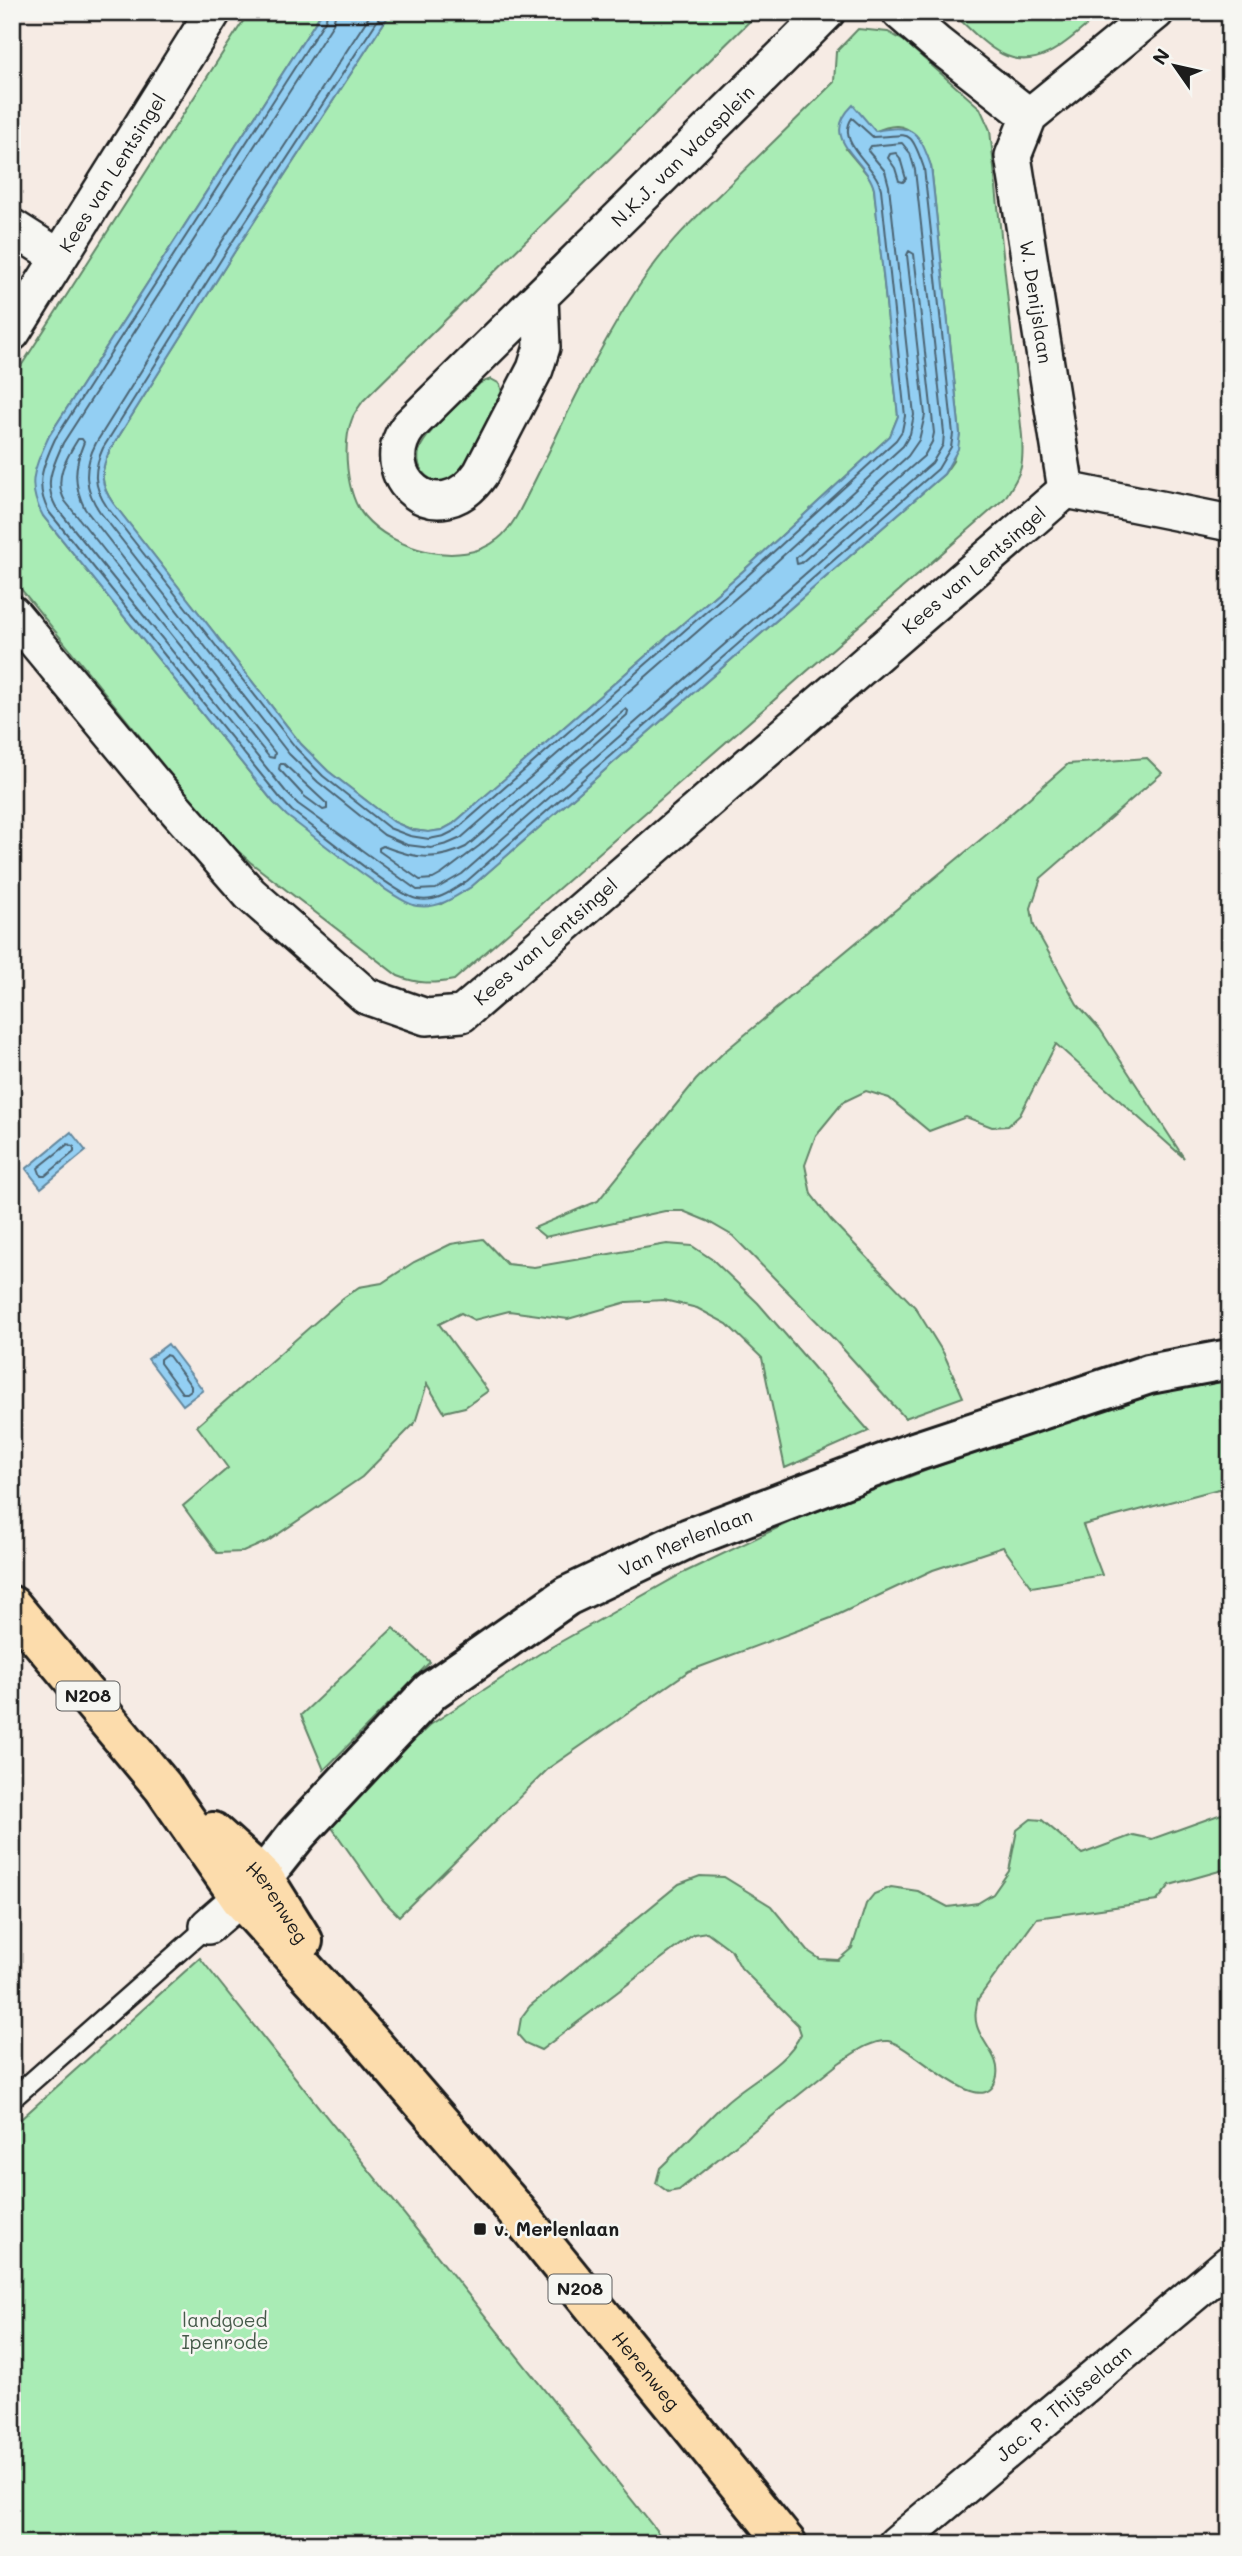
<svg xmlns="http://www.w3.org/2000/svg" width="1242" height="2556" viewBox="0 0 1242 2556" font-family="Mali,sans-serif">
	<rect width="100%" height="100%" fill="#f6ebe4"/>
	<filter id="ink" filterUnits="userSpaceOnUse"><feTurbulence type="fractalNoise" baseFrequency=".0143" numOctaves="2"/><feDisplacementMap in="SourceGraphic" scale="14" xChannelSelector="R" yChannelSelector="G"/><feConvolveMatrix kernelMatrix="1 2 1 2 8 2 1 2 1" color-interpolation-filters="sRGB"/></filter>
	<g filter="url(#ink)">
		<g fill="#a9ecb5" stroke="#628468" stroke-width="2">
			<path d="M 249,12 L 322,12 L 49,436 L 43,516 L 274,803 L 441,904 L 471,887 L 944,474 L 953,461 L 960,434 L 931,166 C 911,109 888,122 846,149 L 872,180 L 874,189 L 898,416 L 890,436 L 743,571 L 453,824 L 442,830 L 428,832 L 413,830 L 394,822 L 328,771 L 301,744 L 113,503 C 100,485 100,471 109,452 L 235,251 L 391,12 L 765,12 L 756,15 L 363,401 C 359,407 354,413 352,419 C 342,444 346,495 364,516 C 393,550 461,569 498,539 C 513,527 522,506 530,490 C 547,457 562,423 579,390 C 599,352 621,311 646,276 C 669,242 699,214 728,186 C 764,151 799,117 834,82 L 836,52 L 858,29 L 888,32 L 904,41 L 980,108 L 990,130 L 1022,436 C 1024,466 1022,472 1005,498 L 454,980 C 432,984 418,984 398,976 L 250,862 L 224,838 L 201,812 L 12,578 L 12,380 Z"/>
			<path d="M 952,12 L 1102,12 C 1075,34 1041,74 1002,54 C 984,45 967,26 952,12 Z"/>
			<path d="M 491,379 L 500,384 L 502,393 C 494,409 470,464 459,474 C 434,495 406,467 424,441 C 437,421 463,401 480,383 Z"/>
			<path d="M 1147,758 L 1162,773 L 1041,878 L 1031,908 L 1034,926 L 1077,1004 L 1100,1029 L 1184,1158 L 1056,1044 L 1020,1115 L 1008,1126 L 992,1127 L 966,1117 L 929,1131 L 889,1098 L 866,1091 L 843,1102 L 816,1135 L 805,1165 L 811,1194 L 831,1220 L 915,1307 L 944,1354 L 963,1397 L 905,1418 L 835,1340 L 733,1236 L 707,1221 L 683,1211 L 665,1211 L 545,1237 L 534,1228 L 598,1201 L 696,1080 L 724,1052 L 997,826 L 1068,764 Z"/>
			<path d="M 483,1239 L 507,1264 L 534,1267 L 667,1244 L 692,1246 L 713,1260 L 758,1303 L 869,1431 L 785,1468 L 762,1358 L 727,1324 L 697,1308 L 664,1300 L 627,1302 L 568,1319 L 509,1311 L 474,1320 L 461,1313 L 439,1324 L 488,1391 L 465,1407 L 444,1412 L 427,1384 L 415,1423 L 362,1477 L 268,1541 L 243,1552 L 217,1553 L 183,1506 L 228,1468 L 197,1426 L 343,1298 L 359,1287 L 382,1283 L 414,1262 L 451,1244 Z"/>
			<path d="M 1230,1372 L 1230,1486 L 1083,1525 L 1102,1575 L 1032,1587 L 1003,1547 L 933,1570 L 831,1618 L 689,1671 L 549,1768 L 399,1916 L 383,1900 L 328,1822 L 430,1725 L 539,1654 L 683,1573 L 794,1520 L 986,1448 L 1187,1383 Z"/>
			<path d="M 393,1628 L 430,1662 L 324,1770 L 301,1715 Z"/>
			<path d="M 1230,1811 L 1230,1868 L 1170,1885 L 1157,1901 L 1037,1918 L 978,1999 C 976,2008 974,2017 977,2026 C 982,2044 1003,2059 996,2080 C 982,2123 911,2044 888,2041 C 870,2040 853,2054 839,2063 L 679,2190 L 668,2192 L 656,2183 L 660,2168 C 682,2147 703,2124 725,2103 C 749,2081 786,2065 801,2034 L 798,2025 L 741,1968 L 731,1950 L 707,1932 L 694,1934 L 541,2050 L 525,2043 L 518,2035 L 521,2018 L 530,2006 L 679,1884 L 700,1876 L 724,1877 L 771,1906 L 808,1951 L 820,1959 L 838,1960 L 852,1948 L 866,1904 L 874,1894 L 891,1887 L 918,1891 L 948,1907 L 978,1903 L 993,1894 L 1009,1871 L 1017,1830 L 1031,1819 L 1042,1820 L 1082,1854 L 1133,1835 L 1152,1839 Z"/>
			<path d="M 200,1958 L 667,2544 L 12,2544 L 12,2127 Z"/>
		</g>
		<g fill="#93cff3" stroke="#63879d" stroke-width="2">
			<path d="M 322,12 L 391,12 L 235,251 L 109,452 C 100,471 100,485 113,503 L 301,744 L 328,771 L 394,822 L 412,830 L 428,832 L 442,830 L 453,824 L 743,571 L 890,436 L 898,416 L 874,189 C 867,159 817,140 853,105 L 875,131 C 913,123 919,131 931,166 L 960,434 L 958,449 L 944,474 L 471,887 C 454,898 438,909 417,906 C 397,904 309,832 287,816 L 274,803 L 43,516 C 25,484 35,467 49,436 Z"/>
			<path d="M 71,1132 L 86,1151 L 41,1188 L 26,1169 Z"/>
			<path d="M 168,1344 L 203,1390 L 183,1405 L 148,1359 Z"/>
		</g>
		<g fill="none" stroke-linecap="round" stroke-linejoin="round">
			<g stroke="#4c6472" stroke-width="2">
				<path d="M 327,12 L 326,19 L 55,439 C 43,465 34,485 49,512 L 280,798 L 292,811 C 314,827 397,896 417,899 C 436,903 452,891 467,881 L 938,469 L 951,447 L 953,434 L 924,168 C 909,124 909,137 873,137 L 852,118 C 835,144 875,163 881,189 L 905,416 L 902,431 L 896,440 L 747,576 L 456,830 L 444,836 L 429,839 L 410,836 L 389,828 L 323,776 L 296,748 L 107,507 C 93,487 93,470 103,448 L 229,247 L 383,12"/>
				<path d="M 336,12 L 333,24 L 63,443 C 53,466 43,484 56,507 L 286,792 L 298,804 L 417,890 L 436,889 L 462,874 L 932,463 L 943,445 L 944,433 L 915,170 L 910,153 L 902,143 L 871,146 L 868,151 L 885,171 L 889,186 L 914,415 L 910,434 L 903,446 L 753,583 L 461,838 L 447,844 L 431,848 L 407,845 L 384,835 L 318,782 L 289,754 L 100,512 C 84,489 83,468 96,443 L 221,243 L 372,12"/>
				<path d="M 896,153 L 900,158 L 906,179 L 903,182 L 899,181 L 895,168 L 888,158 L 890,154 Z"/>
				<path d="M 909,251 L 914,254 L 934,433 L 932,442 L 924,456 L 801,563 L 797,564 L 796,558 L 908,456 L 919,440 L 925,415 L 907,255 Z"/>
				<path d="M 78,439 L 82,439 L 84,442 C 74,466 73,485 85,509 L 275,753 L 274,758 L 269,757 L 65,501 C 53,480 66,458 78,439 Z"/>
				<path d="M 626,709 L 628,711 L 627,715 L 479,846 L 442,874 L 433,879 L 420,880 L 379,851 L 379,848 L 383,846 C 413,858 436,862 466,847 Z"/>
				<path d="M 280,764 L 284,764 L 327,804 L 327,809 L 323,810 L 304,796 L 279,769 Z"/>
				<path d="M 68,1144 L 74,1147 L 74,1152 L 45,1176 L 41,1176 L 38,1168 Z"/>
				<path d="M 165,1355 L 169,1356 L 191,1386 L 191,1390 L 187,1393 L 182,1393 L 160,1363 L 160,1359 Z"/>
			</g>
			<g stroke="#1c1c1c" stroke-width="23">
				<path id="lane" d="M 12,2099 L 208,1926"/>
			</g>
			<g stroke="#1c1c1c" stroke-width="40">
				<g id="street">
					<path d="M 900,12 L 936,43 L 1029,116"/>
					<path id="s1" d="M 1156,12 L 1029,116 L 1013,156 L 1066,490 L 1230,523"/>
					<path d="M 12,227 L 59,257"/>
					<path id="s2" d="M 540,297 L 542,347 L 535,369 L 481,473 C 438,536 371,475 409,426 C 548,288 689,151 827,12"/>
					<path id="s3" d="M 12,333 L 213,12"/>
					<path id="s4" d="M 12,613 L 153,783 L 250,894 L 366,996 L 426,1017 L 462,1014 L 1066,490"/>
					<path d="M 208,1926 L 240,1898"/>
					<path id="s5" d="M 896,2544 L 1230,2263"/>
				</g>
			</g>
			<g stroke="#1c1c1c" stroke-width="44">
				<g id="secondary">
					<path id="s6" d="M 240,1898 L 263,1877 L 298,1833 L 431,1691 L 567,1596 L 689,1538 L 911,1453 L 1149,1374 L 1230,1359"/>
				</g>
			</g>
			<g stroke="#1c1c1c" stroke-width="44">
				<g id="primary">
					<path id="s7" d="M 12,1606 L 163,1787 L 240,1898 L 368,2039 L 514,2208 L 787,2544"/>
					<path id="s8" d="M 213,1832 L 263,1877 L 303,1941"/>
				</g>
			</g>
			<use href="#lane" stroke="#f6f6f2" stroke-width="18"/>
			<use href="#street" stroke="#f6f6f2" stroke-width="35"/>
			<use href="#secondary" stroke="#f6f6f2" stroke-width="38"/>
			<use href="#primary" stroke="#fcdcac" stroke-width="38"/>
		</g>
	</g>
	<rect fill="#1c1c1c" stroke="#f6f6f2" stroke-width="2.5" x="473" y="2222" width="14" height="14" rx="3.5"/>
	<g text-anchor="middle" stroke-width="5" stroke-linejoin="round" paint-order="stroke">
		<g fill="#f6f6f2" stroke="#5d5d5c" stroke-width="2">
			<rect x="56.5" y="1681.5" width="63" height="29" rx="5"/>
			<rect x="548.5" y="2274.5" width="63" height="29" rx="5"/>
		</g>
		<g font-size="18" font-weight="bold" fill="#1c1c1c">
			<text x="88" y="1702">N208</text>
			<text x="580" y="2295">N208</text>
		</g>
		<g font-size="19" fill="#1c1c1c" stroke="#f6f6f2">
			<text dy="7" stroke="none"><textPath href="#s2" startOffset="726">N.K.J. van Waasplein</textPath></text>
			<text dy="7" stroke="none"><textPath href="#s3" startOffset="189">Kees van Lentsingel</textPath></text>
			<text dy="7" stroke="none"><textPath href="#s1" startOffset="355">W. Denijslaan</textPath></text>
			<text dy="7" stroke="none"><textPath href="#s4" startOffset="1300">Kees van Lentsingel</textPath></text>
			<text dy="7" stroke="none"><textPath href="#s4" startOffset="733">Kees van Lentsingel</textPath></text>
			<text dy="7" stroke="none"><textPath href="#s6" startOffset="578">Van Merlenlaan</textPath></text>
			<text dy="7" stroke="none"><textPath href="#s8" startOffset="96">Herenweg</textPath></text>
			<text dy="7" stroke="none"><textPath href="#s7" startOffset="994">Herenweg</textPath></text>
			<text dy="7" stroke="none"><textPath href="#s5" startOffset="219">Jac. P. Thijsselaan</textPath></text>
		</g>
		<g font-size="19" font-weight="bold" fill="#1c1c1c" stroke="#f6f6f2" text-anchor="start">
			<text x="494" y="2236">v. Merlenlaan</text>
		</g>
		<g font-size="19" fill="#465a4a" stroke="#f6f6f2">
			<text x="225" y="2327">landgoed<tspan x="225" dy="22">Ipenrode</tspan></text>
		</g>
	</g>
	<rect width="1242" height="2556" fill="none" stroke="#f6f6f2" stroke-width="42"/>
	<rect x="21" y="21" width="1200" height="2514" fill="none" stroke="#1c1c1c" stroke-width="2.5" filter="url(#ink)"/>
	<g transform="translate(1175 66) rotate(304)" stroke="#f6f6f2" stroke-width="5" paint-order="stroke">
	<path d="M0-5L12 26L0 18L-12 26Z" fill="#1c1c1c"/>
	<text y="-10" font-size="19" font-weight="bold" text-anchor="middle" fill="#1c1c1c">N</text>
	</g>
</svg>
